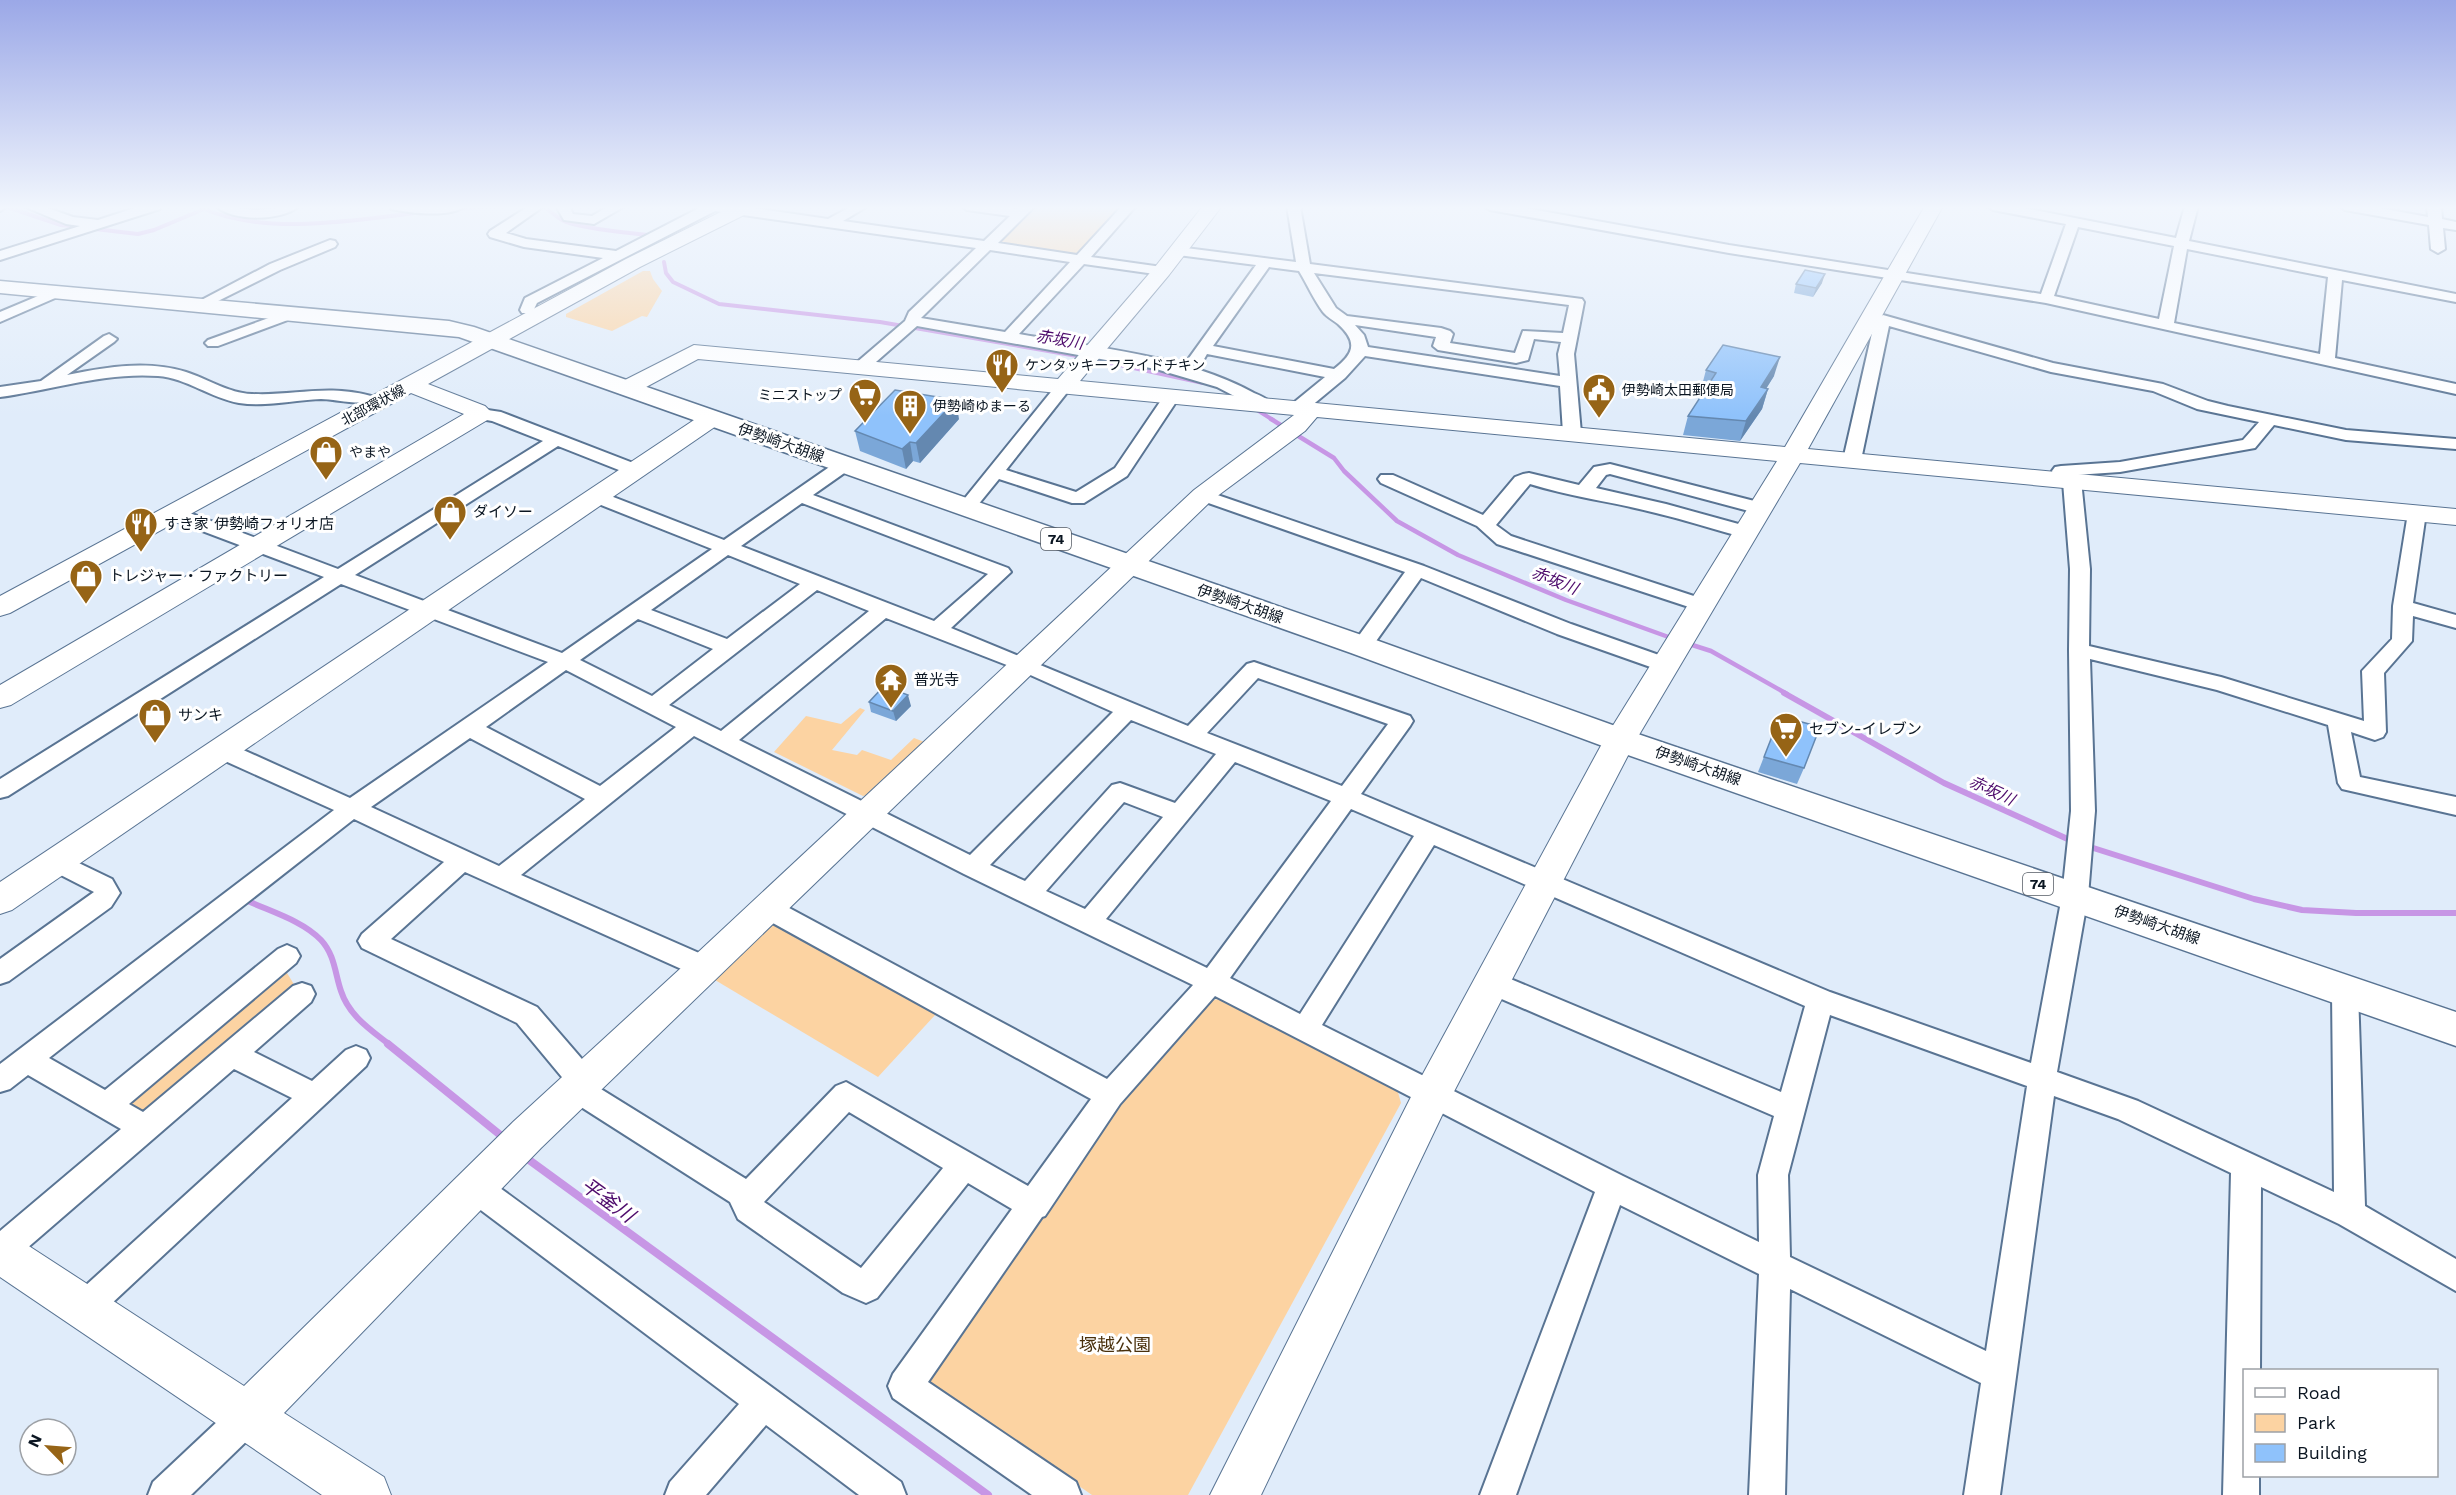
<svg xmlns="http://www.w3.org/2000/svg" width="2456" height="1495" viewBox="0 0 2456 1495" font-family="'Work Sans','Noto Sans JP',sans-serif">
	<rect width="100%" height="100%" fill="#e0ecfa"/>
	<g fill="#fcd3a2">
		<path d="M 1034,206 L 1124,206 L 1079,254 L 1073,255 L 999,245 L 997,242 Z"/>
		<path d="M 643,271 L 650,271 L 653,279 L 662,291 L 647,317 L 642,316 L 612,331 L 566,317 L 566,314 Z"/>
		<path d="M 860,708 L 865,710 L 832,750 L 857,755 L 862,750 L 891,760 L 914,738 L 927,743 L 871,794 L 863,796 L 774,752 L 806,716 L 841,724 Z"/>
		<path d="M 772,924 L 936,1014 L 878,1077 L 710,977 Z"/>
		<path d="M 284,968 L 298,991 L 143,1116 L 127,1108 L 125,1100 Z"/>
		<path d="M 1219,999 L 1396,1085 L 1401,1103 L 1188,1495 L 1092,1495 L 932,1384 L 928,1374 L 1118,1104 L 1206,1001 Z"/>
	</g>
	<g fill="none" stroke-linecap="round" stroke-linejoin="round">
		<g stroke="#c796e5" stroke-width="4">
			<path d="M 542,206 C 550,210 555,216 562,220 C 575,228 630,233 648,235"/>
			<path d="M 7,207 L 61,225 L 138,234 L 154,230 L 204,209 C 269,236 355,220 423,212"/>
			<path d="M 454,209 L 501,206"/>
			<path d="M 664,262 L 666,273 L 673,282 L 719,304 L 880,322 L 1083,357"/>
			<path d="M 1092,359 L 1203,383"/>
			<path d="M 1254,408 L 1273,420"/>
		</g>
		<g stroke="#c796e5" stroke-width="4.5">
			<path d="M 1271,419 L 1287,429"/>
			<path d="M 1295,434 L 1334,458 L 1344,471 L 1397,521 L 1458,555 L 1566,600 L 1674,639"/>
			<path d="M 1686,643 L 1711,651 L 1787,694"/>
		</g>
		<g stroke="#c796e5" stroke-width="6">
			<path d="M 1784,693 L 1944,783 L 2072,841"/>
			<path d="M 2087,846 L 2254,899 L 2302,910 L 2356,913 L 2456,913"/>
			<path d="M 248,901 C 272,912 303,921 321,940 C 335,955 335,974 341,991 C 349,1016 371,1030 390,1045"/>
		</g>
		<g stroke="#c796e5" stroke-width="8">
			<path d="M 388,1044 L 504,1138"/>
			<path d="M 525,1157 L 988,1495"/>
		</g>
		<path fill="#c796e5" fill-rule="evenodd" d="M 0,206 L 14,206 L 0,213 Z"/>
		<g stroke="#597493" stroke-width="4">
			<g id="street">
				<path d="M 0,206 L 7,206 L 0,211 Z"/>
				<path d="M 23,206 L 42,206 L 73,217 L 98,220 L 141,206 L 161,206 L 160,209 L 0,260 L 0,251 L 80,226 L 66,224 Z"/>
				<path d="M 216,206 L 257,210 L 299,206 C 283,221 232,222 216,206 Z"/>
				<path d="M 390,206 L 465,206 C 451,218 409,213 391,209 Z"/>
				<path d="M 529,206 L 544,206 L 506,233 L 526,239 L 616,251 L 703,206 L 740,206 L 828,219 L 852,206 L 868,206 L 843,221 L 984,241 L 1010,216 L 967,210 L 961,206 L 996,206 L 1018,209 L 1021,206 L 1035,206 L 998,243 L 1077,255 L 1122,206 L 1136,206 L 1091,257 L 1162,267 L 1169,271 L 1167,274 L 1162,275 L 1084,264 L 1019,334 C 1095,348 1186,355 1254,393 C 1261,396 1269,399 1273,405 L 1271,409 L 1259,409 L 1217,387 L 1156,369 L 917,326 L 868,369 L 856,369 L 854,366 L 856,363 L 905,321 L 909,312 L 976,248 L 715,211 L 537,303 L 532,313 L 522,313 L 520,310 L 525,298 L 603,258 L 524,247 L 490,237 L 488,234 L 490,231 ZM 990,250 L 1070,262 L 1005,332 L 921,318 Z"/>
				<path d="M 556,206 L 569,206 L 573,214 L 592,216 L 609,206 L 625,206 L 594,224 L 564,220 Z"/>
				<path d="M 1287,206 L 1300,206 L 1310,264 L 1582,299 L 1584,302 L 1574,354 L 1581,433 L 1578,437 L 1566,437 L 1563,433 L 1560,386 L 1365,356 L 1345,378 L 1304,412 L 1298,413 L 1290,408 L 1292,404 L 1325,377 L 1207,354 L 1203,361 L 1191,361 L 1189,358 L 1256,265 L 1178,255 L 1171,251 L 1178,247 L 1296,262 ZM 1269,267 L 1299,271 C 1307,284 1314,300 1323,312 C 1327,317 1333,320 1338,324 C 1359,343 1353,354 1334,369 L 1213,346 ZM 1314,273 L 1569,305 L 1563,333 L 1523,331 L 1515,353 L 1450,343 L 1453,334 L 1450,331 L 1441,328 L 1347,316 L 1336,308 ZM 1355,325 L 1436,337 L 1433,346 L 1438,350 L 1516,363 L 1528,360 L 1534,339 L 1561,342 L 1558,354 L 1560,376 L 1368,347 L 1364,335 Z"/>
				<path d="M 1484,206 L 1514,206 L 1729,245 L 2041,294 L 2066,224 L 1993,210 L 1987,206 L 2014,206 L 2176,238 L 2185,206 L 2198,206 L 2189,241 L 2456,294 L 2456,302 L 2342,280 L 2335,358 L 2456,384 L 2456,394 L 2046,303 L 1729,253 L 1490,210 ZM 2078,227 L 2174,246 L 2159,319 L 2054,296 ZM 2187,249 L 2328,277 L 2320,354 L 2174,323 Z"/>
				<path d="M 2339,206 L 2369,206 L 2428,217 L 2427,206 L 2441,206 L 2442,219 L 2456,222 L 2456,230 L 2443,228 L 2445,249 L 2438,253 L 2431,249 L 2429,225 L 2345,210 Z"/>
				<path d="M 330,240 L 335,241 L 337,244 L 335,247 L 280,270 L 204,308 L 199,309 L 192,305 L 270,264 Z"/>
				<path d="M 57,288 L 64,292 L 62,295 L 0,322 L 0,312 Z"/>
				<path d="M 291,310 L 296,311 L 298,314 L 296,317 L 218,346 L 208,346 L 205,343 L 208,340 Z"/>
				<path d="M 1883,315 L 2053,363 L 2163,384 L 2208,401 L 2228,406 L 2346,430 L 2456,439 L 2456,449 L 2346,440 L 2274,425 L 2255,448 L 2120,472 L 2075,475 L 2081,480 L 2090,569 L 2089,646 L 2221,677 L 2364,721 L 2362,671 L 2392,639 L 2393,606 L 2408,513 L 2410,509 L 2424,509 L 2426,513 L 2413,603 L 2456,615 L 2456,628 L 2413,616 L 2412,641 L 2384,673 L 2386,732 L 2383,737 L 2375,740 L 2351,732 L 2360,777 L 2456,797 L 2456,815 L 2342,789 L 2338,783 L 2328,725 L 2217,690 L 2090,659 L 2095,811 L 2088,896 L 2057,1072 L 2138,1101 L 2334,1192 L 2332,991 L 2336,983 L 2345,980 L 2354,983 L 2358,991 L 2365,1206 L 2456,1259 L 2456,1291 L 2339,1224 L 2261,1187 L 2260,1370 L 2244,1370 L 2244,1476 L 2259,1476 L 2259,1495 L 2223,1495 L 2231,1173 L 2118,1119 L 2054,1096 L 2000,1495 L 1964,1495 L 1981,1383 L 1790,1289 L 1785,1495 L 1749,1495 L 1759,1274 L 1620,1205 L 1516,1495 L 1480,1495 L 1595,1192 L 1215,996 L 1120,1104 L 1045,1216 L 1042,1217 L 928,1382 L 1076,1482 L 1081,1495 L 1032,1495 L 893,1398 L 888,1386 L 893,1374 L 1012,1209 L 968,1183 L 877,1298 L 866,1303 L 843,1293 L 738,1219 L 730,1202 L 567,1098 L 563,1089 L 566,1082 L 517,1023 L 362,948 L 358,941 L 362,934 L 444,862 L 354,819 L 49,1058 L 105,1090 L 278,949 L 287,945 L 296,949 L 300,956 L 296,963 L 129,1104 L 143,1112 L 293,986 L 302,983 L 311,986 L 315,994 L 311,1002 L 254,1052 L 312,1081 L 346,1050 L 356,1046 L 366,1050 L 370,1058 L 366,1066 L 95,1319 L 84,1324 L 73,1319 L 68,1308 L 73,1297 L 292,1098 L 234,1069 L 11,1262 L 0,1266 L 0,1231 L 121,1129 L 28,1075 L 10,1089 L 0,1092 L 0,1064 L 334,810 L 214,756 L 211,750 L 214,744 L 222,742 L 230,744 L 350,798 L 548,662 L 341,584 L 8,796 L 0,798 L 0,779 L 324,577 L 165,517 L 163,513 L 165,509 L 179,509 L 338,569 L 543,441 L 492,421 L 475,418 L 473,414 L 481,409 L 501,412 L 641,466 L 644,470 L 641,474 L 629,474 L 558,446 L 355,575 L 562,653 L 712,549 L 591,501 L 588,497 L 591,493 L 603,493 L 724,540 L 838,461 L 850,461 L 853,465 L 850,469 L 813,495 L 1008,568 L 1011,572 L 951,628 L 1188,726 L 1247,664 L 1254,662 L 1410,716 L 1413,721 L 1410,726 L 1361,794 L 1830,992 L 2031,1063 L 2062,896 L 2071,811 L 2069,650 L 2070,569 L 2063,482 L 2055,481 L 2052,471 L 2055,467 L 2061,466 L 2120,462 L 2243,440 L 2259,422 L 2197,409 L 2153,391 L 2051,372 L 1889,326 L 1861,460 L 1858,464 L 1846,464 L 1843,460 L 1875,320 ZM 802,503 L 988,574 L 934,621 L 741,546 ZM 728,555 L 800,584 L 727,639 L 651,610 ZM 817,590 L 869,611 L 721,731 L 669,705 ZM 886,618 L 1017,669 L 1113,712 L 970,855 L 739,740 ZM 638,619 L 713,649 L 652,696 L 580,660 ZM 566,670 L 676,727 L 600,786 L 486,727 ZM 1258,678 L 1388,724 L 1342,786 L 1207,733 ZM 1131,720 L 1216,754 L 1175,803 L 1120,783 L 1112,785 L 1025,881 L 990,865 ZM 694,736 L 964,874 L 1193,985 L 1107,1079 L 778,902 L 769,899 L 760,902 L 756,909 L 760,916 L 1091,1099 L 1028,1186 L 846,1082 L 836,1086 L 746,1179 L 596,1086 L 598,1082 L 594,1073 L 537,1007 L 391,939 L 465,872 L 697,976 L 706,979 L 715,976 L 719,968 L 715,960 L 521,875 ZM 470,738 L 585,799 L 499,866 L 371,807 ZM 1235,762 L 1331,801 L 1207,968 L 1106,919 ZM 1124,802 L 1163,817 L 1085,909 L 1046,891 ZM 1351,809 L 1414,836 L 1300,1014 L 1230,978 ZM 1434,845 L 1805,1006 L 1781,1092 L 1501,975 L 1492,972 L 1483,975 L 1479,983 L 1483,991 L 1774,1116 L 1758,1175 L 1759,1242 L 1623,1176 L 1322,1025 ZM 1830,1015 L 2027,1086 L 1986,1351 L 1790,1257 L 1788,1175 ZM 849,1112 L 943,1168 L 861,1268 L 764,1202 Z"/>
				<path d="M 109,334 L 117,339 L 114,342 L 67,375 C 106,367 147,360 186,372 C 208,379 228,393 252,394 C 295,396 326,384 371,396 L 373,399 C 367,407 333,399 321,399 C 294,400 266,407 239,403 C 211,398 186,378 158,376 C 104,372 52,390 0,397 L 0,387 L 41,381 L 104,336 Z"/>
				<path d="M 1065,380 L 1073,385 L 1006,470 L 1076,492 L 1115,468 L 1166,393 L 1178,393 L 1180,396 L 1127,476 L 1084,503 L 1072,503 L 999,479 L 973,511 L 961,511 L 958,507 L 961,503 L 1059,382 Z"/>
				<path d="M 1610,464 L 1766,504 L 1769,508 L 1766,512 L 1760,514 L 1610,474 L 1606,475 L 1596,488 L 1666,504 L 1753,528 L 1755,532 L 1753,536 L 1746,538 C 1716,530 1686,520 1656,513 C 1614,502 1571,497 1530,484 L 1496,525 L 1511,536 L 1709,601 L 1712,605 L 1709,609 L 1702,611 L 1695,609 L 1497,544 L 1477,526 L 1381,483 L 1378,479 L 1381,475 L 1393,475 L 1483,515 L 1515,477 L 1523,474 L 1529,473 L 1579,485 L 1594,467 Z"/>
				<path d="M 1203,490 L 1424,566 L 1571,624 L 1673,660 L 1677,665 L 1673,670 L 1666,672 L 1659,670 L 1557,634 L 1421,578 L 1369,651 L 1362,653 L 1355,651 L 1352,646 L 1355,641 L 1405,572 L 1197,499 L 1194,495 L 1197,491 Z"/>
				<path d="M 58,853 L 112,879 L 120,893 L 111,907 L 9,981 L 0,984 L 0,959 L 94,892 L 49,869 L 46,862 L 49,855 Z"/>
				<path d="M 471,1177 L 500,1188 L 901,1482 L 906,1495 L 859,1495 L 766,1425 L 706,1495 L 665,1495 L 670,1482 L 739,1404 L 478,1208 L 460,1201 L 456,1191 L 460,1181 Z"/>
				<path d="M 247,1400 L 259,1405 L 264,1417 L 259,1429 L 191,1495 L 148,1495 L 153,1482 L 235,1405 Z"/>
			</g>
		</g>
		<g stroke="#597493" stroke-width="2">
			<g id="secondary">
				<path d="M 733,206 L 757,206 L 754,210 L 640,267 L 428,384 L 485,406 L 493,414 L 489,419 L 11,705 L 0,708 L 0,685 L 464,414 L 411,393 L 10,613 L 0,616 L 0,596 L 626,259 Z"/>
				<path d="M 1203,206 L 1222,206 L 1169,275 L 1080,381 L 1785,447 L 1925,206 L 1943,206 L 1808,449 L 2456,509 L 2456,525 L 1800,463 L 1636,740 L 1446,1107 L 1261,1495 L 1210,1495 L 1418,1083 L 1604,740 L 1777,461 L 1317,417 L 1305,431 L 1212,500 L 541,1148 L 284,1413 L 384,1477 L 391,1495 L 322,1495 L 0,1277 L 0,1231 L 15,1237 L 244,1386 L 513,1122 L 693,957 L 1194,490 L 1294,415 L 698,359 L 635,393 L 627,395 L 619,393 L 616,388 L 619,383 L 694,345 L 1058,379 L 1155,267 Z"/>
				<path d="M 711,412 L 719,414 L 723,419 L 719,424 L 12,910 L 0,914 L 0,882 L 703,414 Z"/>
			</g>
		</g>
		<g stroke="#597493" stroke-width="3">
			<path id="primary" d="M 0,281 L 449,321 L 474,327 L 1373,639 L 1632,732 L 2456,1012 L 2456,1046 L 1608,748 L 1351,653 L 459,337 L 0,293 Z"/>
		</g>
		<use href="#street" fill="#fff" fill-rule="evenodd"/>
		<use href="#secondary" fill="#fff" fill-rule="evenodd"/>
		<use href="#primary" fill="#fff" fill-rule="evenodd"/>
	</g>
	<g fill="#7ba7d8">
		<path d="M 1822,283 L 1813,297 L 1794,293 L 1796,284 Z"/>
		<path d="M 1706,370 L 1774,376 L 1766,389 L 1768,389 L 1762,409 L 1740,441 L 1683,435 L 1688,416 L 1705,391 L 1701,389 Z"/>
		<path d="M 959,419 L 920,463 L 913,461 L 906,469 L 860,451 L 855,431 Z"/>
		<path d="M 869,702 L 911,706 L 896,721 L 871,712 Z"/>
		<path d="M 1780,716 L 1804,768 L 1797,784 L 1758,772 Z"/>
	</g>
	<g fill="#6488b0">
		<path d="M 1825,274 L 1822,283 L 1813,297 L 1816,288 Z"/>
		<path d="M 1780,357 L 1774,376 L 1755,406 L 1761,387 Z"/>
		<path d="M 1768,389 L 1762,409 L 1740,441 L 1746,421 Z"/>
		<path d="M 956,400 L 959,419 L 920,463 L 916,443 Z"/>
		<path d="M 910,442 L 913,461 L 906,469 L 902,449 Z"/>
		<path d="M 908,695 L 911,706 L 896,721 L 893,711 Z"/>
	</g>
	<g fill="#8fc2fb" stroke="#6488b0" stroke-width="1.5">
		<path d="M 1805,270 L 1825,274 L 1816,288 L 1796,284 Z"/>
		<path d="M 1723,345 L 1780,357 L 1761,387 L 1768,389 L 1746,421 L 1688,416 L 1716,373 L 1706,370 Z"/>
		<path d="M 895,390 L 956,400 L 916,443 L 910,442 L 902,449 L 855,431 Z"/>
		<path d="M 884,686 L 908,695 L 893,711 L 869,702 Z"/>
		<path d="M 1780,716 L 1820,727 L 1804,768 L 1764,757 Z"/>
	</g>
	<linearGradient id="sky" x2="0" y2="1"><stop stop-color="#9ba8e7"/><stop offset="0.5" stop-color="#f1f6fd"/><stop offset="1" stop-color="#f1f6fd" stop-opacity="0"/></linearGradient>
	<rect width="2456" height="416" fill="url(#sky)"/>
	<defs>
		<g id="restaurant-pin" transform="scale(1.725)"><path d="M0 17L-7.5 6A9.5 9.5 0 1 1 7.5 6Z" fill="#966416" stroke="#fff"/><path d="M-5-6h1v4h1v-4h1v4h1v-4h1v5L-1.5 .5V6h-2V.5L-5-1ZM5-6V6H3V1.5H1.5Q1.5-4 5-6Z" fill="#fff"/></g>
		<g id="civic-pin" transform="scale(1.725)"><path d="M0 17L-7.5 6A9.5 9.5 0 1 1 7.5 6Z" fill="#966416" stroke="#fff"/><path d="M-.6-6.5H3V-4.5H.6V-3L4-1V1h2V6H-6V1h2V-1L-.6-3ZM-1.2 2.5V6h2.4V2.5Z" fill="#fff"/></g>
		<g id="supermarket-pin" transform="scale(1.725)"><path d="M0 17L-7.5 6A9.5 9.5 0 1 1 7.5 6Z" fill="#966416" stroke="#fff"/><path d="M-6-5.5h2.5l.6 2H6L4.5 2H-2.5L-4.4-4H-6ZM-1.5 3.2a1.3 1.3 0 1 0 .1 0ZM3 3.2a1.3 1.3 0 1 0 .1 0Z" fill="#fff"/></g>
		<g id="building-pin" transform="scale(1.725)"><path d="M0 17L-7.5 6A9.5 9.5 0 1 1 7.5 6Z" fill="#966416" stroke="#fff"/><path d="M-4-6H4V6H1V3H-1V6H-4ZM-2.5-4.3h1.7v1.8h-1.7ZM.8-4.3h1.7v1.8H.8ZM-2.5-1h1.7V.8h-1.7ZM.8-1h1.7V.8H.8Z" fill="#fff"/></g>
		<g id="shop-pin" transform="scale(1.725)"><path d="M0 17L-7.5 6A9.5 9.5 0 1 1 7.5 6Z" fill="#966416" stroke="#fff"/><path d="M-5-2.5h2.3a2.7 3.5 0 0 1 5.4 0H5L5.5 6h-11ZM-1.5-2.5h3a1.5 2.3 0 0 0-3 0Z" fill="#fff"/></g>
		<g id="temple-pin" transform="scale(1.725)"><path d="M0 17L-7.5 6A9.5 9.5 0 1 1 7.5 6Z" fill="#966416" stroke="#fff"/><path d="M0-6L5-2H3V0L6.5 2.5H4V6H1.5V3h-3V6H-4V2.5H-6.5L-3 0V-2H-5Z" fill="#fff"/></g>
	</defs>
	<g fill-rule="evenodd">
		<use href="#restaurant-pin" x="1002" y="365"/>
		<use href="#civic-pin" x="1599" y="390"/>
		<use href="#supermarket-pin" x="865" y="395"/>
		<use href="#building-pin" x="910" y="406"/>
		<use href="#shop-pin" x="326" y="452"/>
		<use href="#shop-pin" x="450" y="512"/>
		<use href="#restaurant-pin" x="141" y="524"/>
		<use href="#shop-pin" x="86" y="576"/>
		<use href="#temple-pin" x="891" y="680"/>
		<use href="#shop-pin" x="155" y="715"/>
		<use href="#supermarket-pin" x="1786" y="729"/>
	</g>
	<g text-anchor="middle" stroke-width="6" stroke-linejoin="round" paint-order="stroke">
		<g font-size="14" fill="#0a1521" stroke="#fff" text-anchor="start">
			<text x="1025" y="370">ケンタッキーフライドチキン</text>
			<text x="1622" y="395">伊勢崎太田郵便局</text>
			<text x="842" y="400" text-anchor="end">ミニストップ</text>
			<text x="933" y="411">伊勢崎ゆまーる</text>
			<text x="349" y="457">やまや</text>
		</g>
		<g font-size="14" fill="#0a1521" stroke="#fff">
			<text transform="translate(373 405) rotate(-28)" y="5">北部環状線</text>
		</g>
		<g fill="#fff" stroke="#545b64" stroke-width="1.5">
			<rect x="1041" y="528" width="30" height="22" rx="4.5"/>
			<rect x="2023" y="873" width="30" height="22" rx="4.5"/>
		</g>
		<g font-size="14" font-weight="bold" fill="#0a1521">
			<text x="1056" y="544">74</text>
			<text x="2038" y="889">74</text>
		</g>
		<g font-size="15" fill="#0a1521" stroke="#fff">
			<text transform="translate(781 443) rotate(19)" y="5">伊勢崎大胡線</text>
			<text transform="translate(1240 604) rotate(19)" y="5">伊勢崎大胡線</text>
			<text transform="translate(1698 766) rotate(19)" y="5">伊勢崎大胡線</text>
			<text transform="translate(2157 925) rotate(19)" y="5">伊勢崎大胡線</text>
		</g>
		<g font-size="15" fill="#0a1521" stroke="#fff" text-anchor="start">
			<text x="473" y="517">ダイソー</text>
			<text x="164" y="529">すき家 伊勢崎フォリオ店</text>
			<text x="109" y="581">トレジャー・ファクトリー</text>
			<text x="914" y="685">普光寺</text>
			<text x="178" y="720">サンキ</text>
			<text x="1809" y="734">セブン-イレブン</text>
		</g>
		<g font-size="16" font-style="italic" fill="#4e0c6c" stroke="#fff">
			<text transform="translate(1060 339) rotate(10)" y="6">赤坂川</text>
			<text transform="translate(1555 580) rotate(22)" y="6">赤坂川</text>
			<text transform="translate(1992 790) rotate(25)" y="6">赤坂川</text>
		</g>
		<g font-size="18" fill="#49300c" stroke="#fff">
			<text x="1115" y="1351">塚越公園</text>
		</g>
		<g font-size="20" font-style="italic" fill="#4e0c6c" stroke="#fff">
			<text transform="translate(608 1200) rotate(36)" y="7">平釜川</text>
		</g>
	</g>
	<rect x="2243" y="1369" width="195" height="108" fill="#ffffff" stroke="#9da1a6" stroke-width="1.5"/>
	<rect x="2255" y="1388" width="30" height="9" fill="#ffffff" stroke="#9da1a6" stroke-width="1.5"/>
	<text x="2297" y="1399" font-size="18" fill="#0a1521">Road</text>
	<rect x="2255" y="1414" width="30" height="18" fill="#fcd3a2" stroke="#9da1a6" stroke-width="1.5"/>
	<text x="2297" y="1429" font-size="18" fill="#0a1521">Park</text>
	<rect x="2255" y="1444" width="30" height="18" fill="#8fc2fb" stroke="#9da1a6" stroke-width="1.5"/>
	<text x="2297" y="1459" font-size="18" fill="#0a1521">Building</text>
	<g transform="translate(48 1447) rotate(295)"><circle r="28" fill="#ffffff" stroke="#9da1a6" stroke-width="1.5"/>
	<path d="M0-4.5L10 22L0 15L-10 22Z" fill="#966416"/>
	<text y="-9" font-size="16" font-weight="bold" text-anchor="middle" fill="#0a1521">N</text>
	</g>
</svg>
